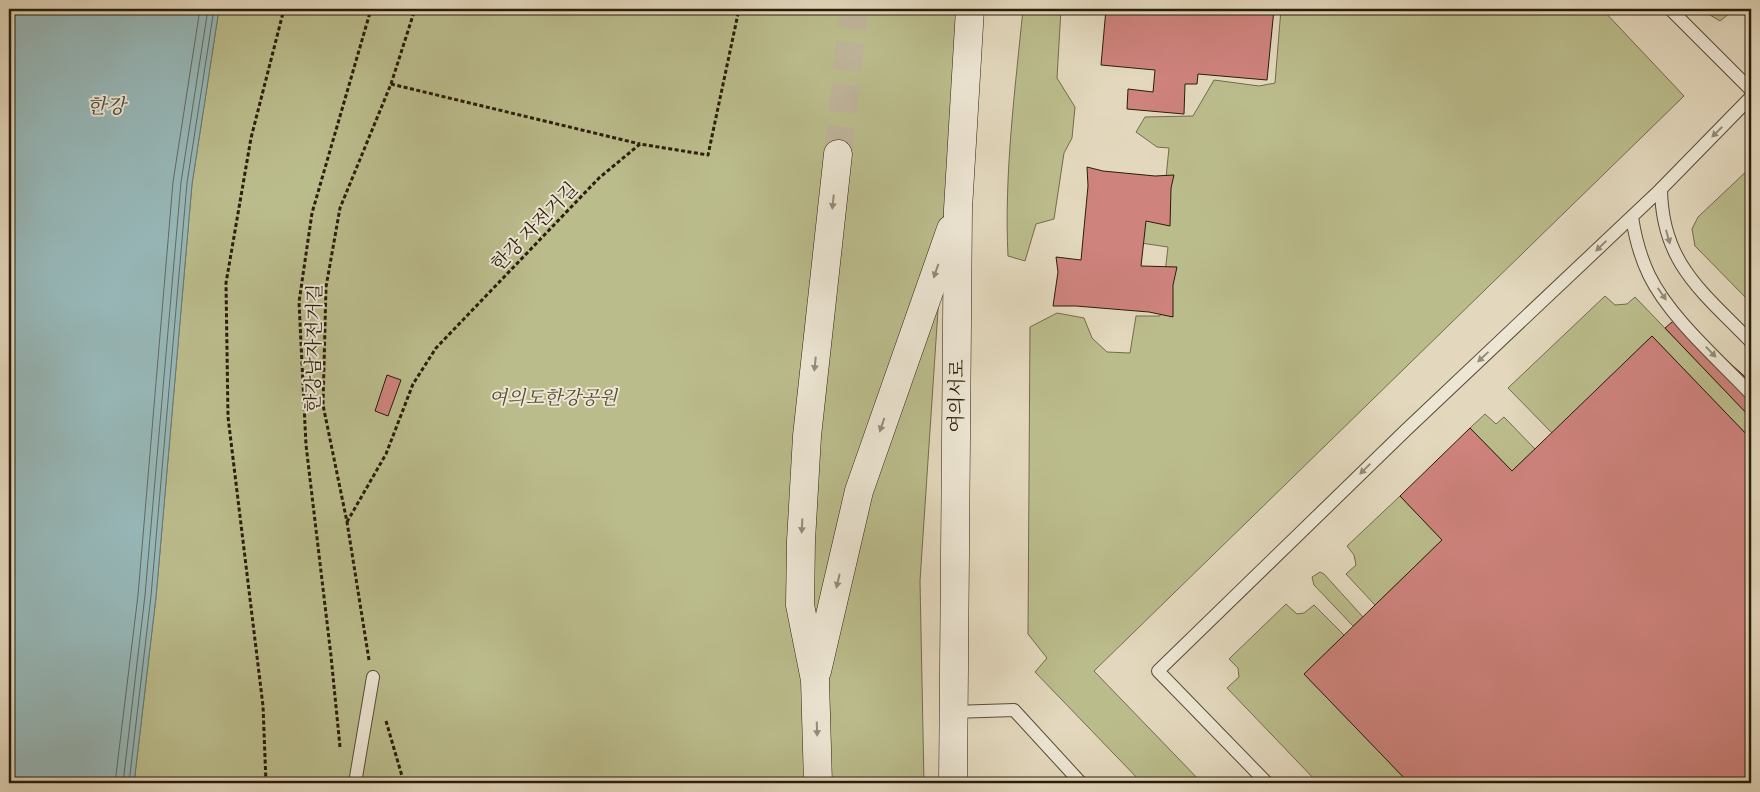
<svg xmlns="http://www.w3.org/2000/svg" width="1760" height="792" viewBox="0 0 1760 792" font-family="'IM FELL DW Pica','Noto Serif KR',serif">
	<rect width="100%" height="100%" fill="#e3d8bd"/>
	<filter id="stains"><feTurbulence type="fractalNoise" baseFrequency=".004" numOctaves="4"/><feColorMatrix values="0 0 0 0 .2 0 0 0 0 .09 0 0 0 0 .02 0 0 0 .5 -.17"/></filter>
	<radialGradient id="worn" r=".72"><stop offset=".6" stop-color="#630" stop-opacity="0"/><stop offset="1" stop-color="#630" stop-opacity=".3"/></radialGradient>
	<g fill="#bbbc8c" stroke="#726c4b">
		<path d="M 219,9 L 958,9 L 920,581 L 924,783 L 134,783 L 156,597 L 192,184 Z"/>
		<path d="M 1023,9 L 1061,9 L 1057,78 L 1075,107 L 1072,138 L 1064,153 L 1054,219 L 1036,224 L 1025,261 L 1008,256 C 1004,174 1015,91 1023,9 Z"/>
		<path d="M 1281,9 L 1602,9 L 1684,96 L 1094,671 L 1202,783 L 1142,783 L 1035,672 L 1047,658 L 1028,634 L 1030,327 L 1057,313 L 1084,318 L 1092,338 L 1107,352 L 1130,353 L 1136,316 L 1160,316 L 1168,247 L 1141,243 L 1144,218 L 1162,217 L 1169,148 L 1157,147 L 1136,132 L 1145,117 L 1193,116 L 1214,80 L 1259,86 L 1275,83 Z"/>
		<path d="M 1700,9 L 1735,9 L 1720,21 Z"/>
		<path d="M 1751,167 L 1751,303 L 1695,246 L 1692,229 L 1698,217 Z"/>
		<path d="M 1605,296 L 1615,305 L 1627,304 L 1635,297 L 1751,418 L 1751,439 L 1652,336 L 1552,433 L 1508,388 Z"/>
		<path d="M 1485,414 L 1496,424 L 1504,417 L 1535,449 L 1512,471 L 1470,428 Z"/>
		<path d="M 1400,496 L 1442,540 L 1375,605 L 1346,574 L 1356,565 L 1354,555 L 1347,546 Z"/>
		<path d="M 1320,572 L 1324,574 L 1363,617 L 1353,626 L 1314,585 L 1312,577 Z"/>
		<path d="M 1286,604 L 1297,614 L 1304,613 L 1314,605 L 1344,635 L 1304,674 L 1409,783 L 1318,783 L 1227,688 L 1239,677 L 1238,668 L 1229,659 Z"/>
	</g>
	<path fill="#97b8b9" stroke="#6b7a73" d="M 9,9 L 219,9 L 192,184 L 156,597 L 134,783 L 9,783 Z"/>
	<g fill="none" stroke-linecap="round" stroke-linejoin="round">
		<g stroke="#606a62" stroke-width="1">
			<path d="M 115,783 L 138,595 L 173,182 L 200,9"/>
			<path d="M 123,783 L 145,595 L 181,182 L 208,9"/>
			<path d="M 129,783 L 151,596 L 187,183 L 214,9"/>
		</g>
	</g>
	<g fill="#ce837d" stroke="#2a1d0a">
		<path d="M 1106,9 L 1274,9 L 1267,80 L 1198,74 L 1197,84 L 1185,84 L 1184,114 L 1127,109 L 1128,89 L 1153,92 L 1155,70 L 1101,65 Z"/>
		<path d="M 1087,167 L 1103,171 L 1155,176 L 1174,175 L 1171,188 L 1170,226 L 1146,221 L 1141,266 L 1177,267 L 1173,285 L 1173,317 L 1149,312 L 1076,306 L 1053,306 L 1058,272 L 1056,257 L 1081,260 L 1088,186 Z"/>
		<path d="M 1678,317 L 1751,382 L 1751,418 L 1665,328 Z"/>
		<path d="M 1652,336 L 1751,439 L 1751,783 L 1409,783 L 1304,674 L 1442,540 L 1400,496 L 1470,428 L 1512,471 Z"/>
		<path d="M 387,375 L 401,380 L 388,416 L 375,411 Z"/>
	</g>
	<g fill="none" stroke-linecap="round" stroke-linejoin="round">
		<path stroke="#beb399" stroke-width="28" stroke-dasharray="28 14" stroke-linecap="butt" d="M 838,154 L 854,9"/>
		<g stroke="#584c37" stroke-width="14">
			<g id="service">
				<path d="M 1670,9 L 1751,90"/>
				<path d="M 1661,189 C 1662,264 1703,292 1751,342"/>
				<path d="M 1632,217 C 1635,237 1640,256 1649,275 C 1670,318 1718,359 1751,394"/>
				<path d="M 953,712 L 1014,710 L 1081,783"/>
				<path d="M 355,783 L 373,677"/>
				<path d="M 1267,783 L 1158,671 L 1406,430 L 1661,189 L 1751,97"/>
			</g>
		</g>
		<g stroke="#2a1d0a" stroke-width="29">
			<g id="secondary">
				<path d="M 817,671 L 859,491 L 951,229"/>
				<path d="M 818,783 L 815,680 L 800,605 L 801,541 L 807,436 L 838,154"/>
				<path d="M 953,783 L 958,209 L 970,9"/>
			</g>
		</g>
		<g stroke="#2a1d0a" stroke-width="3" stroke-dasharray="4 2.5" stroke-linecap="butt">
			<path d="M 391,84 L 640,144"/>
			<path d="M 347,522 L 386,454 L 413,384 L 436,348 L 599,178 L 640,144 L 708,155 L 739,9"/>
			<path d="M 369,660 L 347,522 L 323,405 L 326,287 L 340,208 L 391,84 L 415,9"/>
			<path d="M 386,721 L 404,783"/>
			<path d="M 340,747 L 331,656 L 306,445 L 299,302 L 312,213 L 371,9"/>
			<path d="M 266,783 L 263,706 L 228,417 L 226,283 L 251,138 L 284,9"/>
		</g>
		<use href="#service" stroke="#ede6d4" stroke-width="12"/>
		<use href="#secondary" stroke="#ede6d4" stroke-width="28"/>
	</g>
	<defs><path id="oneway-solid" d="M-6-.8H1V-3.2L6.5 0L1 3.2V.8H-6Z" transform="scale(1.25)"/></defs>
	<g fill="#958c79">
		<use href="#oneway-solid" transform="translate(1717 132) rotate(135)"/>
		<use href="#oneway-solid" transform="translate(833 202) rotate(96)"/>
		<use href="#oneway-solid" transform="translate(1668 237) rotate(74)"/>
		<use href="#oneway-solid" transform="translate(1601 246) rotate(136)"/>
		<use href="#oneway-solid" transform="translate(936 271) rotate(109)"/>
		<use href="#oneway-solid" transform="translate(1662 294) rotate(55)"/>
		<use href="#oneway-solid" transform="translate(1711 352) rotate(46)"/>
		<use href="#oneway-solid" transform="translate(1483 357) rotate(137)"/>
		<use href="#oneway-solid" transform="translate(815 364) rotate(96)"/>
		<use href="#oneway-solid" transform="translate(882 425) rotate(109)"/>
		<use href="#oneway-solid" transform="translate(1365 469) rotate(136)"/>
		<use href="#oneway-solid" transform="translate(802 526) rotate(93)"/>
		<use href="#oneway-solid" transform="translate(838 581) rotate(103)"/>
		<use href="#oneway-solid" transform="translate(817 729) rotate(88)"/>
	</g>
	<g text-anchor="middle" stroke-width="4" stroke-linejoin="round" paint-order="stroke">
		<g font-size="19" fill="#2a1d0a" stroke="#ede6d4">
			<text transform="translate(534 226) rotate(-46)" y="7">한강 자전거길</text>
			<text transform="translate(313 348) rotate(-89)" y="7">한강남자전거길</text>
			<text transform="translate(956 396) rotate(-89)" y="7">여의서로</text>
		</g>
		<g font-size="19" font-style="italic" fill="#564d31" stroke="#ede6d4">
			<text x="553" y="404">여의도한강공원</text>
		</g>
		<g font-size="20" font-style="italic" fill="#4b4c3f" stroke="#ede6d4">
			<text x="106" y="113">한강</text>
		</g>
	</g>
	<rect width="1760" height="792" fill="none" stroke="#e3d8bd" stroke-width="30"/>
	<rect x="10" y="10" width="1740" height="772" fill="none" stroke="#2a1d0a" stroke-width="2.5"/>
	<rect x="15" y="15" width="1730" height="762" fill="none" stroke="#2a1d0a"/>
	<rect width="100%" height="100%" filter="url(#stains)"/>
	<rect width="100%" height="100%" fill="url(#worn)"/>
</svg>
